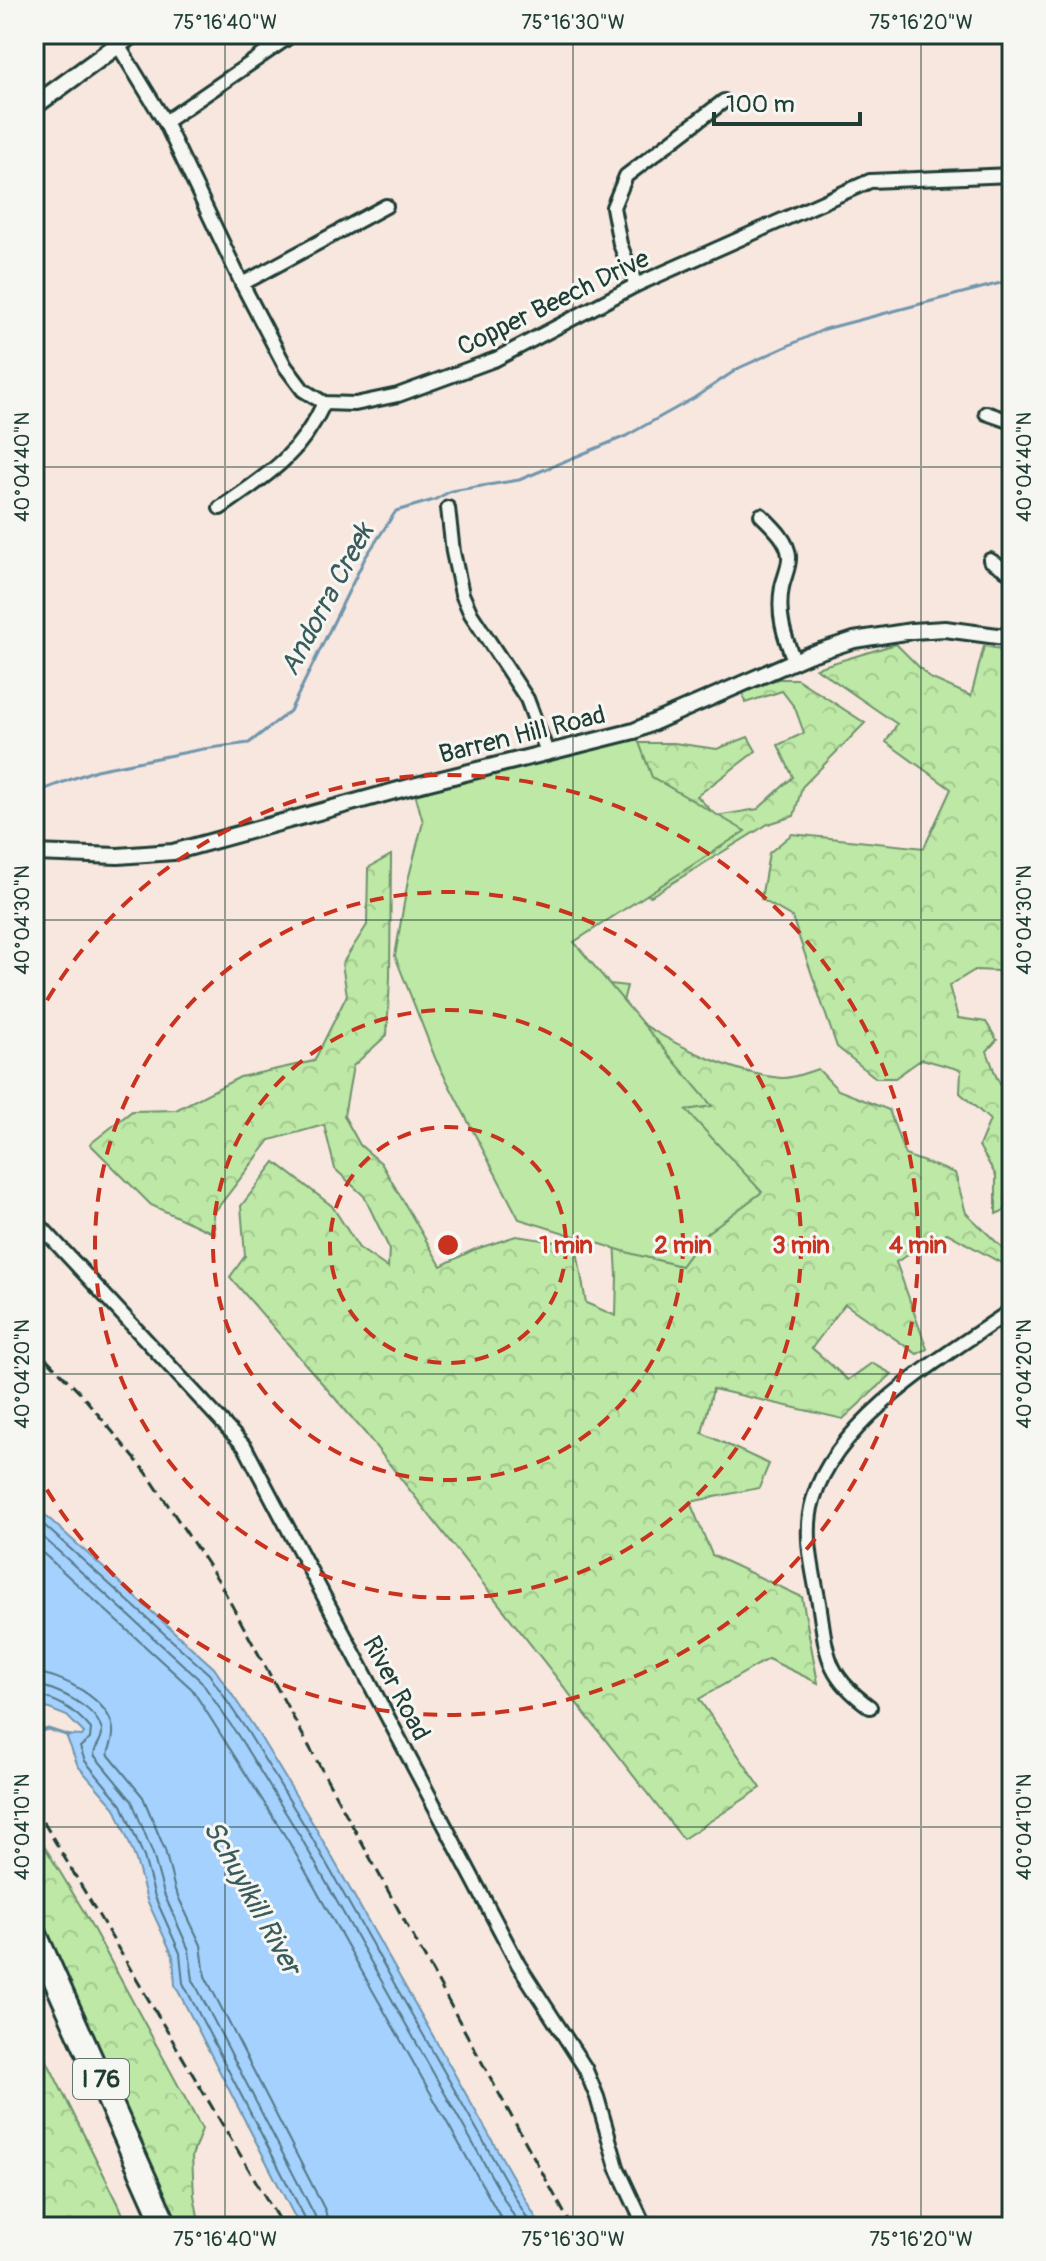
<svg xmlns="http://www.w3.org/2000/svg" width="1046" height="2261" viewBox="0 0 1046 2261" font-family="Pangolin,sans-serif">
	<defs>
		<pattern id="forest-crowns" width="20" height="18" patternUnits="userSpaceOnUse" patternTransform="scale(2)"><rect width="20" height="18" fill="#bde8a5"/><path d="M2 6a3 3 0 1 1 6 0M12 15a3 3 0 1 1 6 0" fill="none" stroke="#a2c88f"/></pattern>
	</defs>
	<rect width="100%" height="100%" fill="#f8e7de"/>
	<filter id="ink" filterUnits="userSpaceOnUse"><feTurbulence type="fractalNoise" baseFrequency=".0125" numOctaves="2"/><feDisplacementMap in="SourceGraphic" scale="16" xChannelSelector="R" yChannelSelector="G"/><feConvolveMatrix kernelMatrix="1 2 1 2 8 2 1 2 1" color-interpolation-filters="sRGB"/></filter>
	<g filter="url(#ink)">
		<g fill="url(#forest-crowns)" stroke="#6e926c" stroke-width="2">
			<path d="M 896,644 L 930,678 L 971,696 L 984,646 L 1012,651 L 1012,996 L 998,971 L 975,970 L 949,986 L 958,1018 L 986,1022 L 997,1040 L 987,1051 L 996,1076 L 1012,1107 L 1012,1207 L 996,1214 L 996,1176 L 979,1146 L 990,1120 L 960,1093 L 961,1070 L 922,1059 L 895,1078 L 876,1078 L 837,1047 L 792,917 L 761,899 L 769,853 L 792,834 L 924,848 L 951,789 L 886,742 L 897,724 L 816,668 Z"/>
			<path d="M 778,679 L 797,679 L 865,723 L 802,787 L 794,816 L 768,824 L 651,896 L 597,883 L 636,743 L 674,743 L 717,749 L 748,737 L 756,751 L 697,796 L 716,816 L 758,809 L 793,777 L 778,745 L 804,733 L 795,708 L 782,691 L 745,703 L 743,692 Z"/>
			<path d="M 391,855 L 390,978 L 387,1035 L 353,1066 L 344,1116 L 360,1145 L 381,1163 L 441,1266 L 473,1250 L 516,1236 L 576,1245 L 586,1303 L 616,1316 L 617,1276 L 601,983 L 627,986 L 621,1009 C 663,1040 728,1073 781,1078 C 793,1079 807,1072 818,1069 L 838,1090 L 889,1110 L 905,1155 L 955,1173 L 966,1213 L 1012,1257 L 1012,1269 L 947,1233 L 896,1262 L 927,1349 L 917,1354 L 845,1304 L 812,1348 L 848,1380 L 872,1363 L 892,1374 L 843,1419 L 713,1389 L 702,1433 L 769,1464 L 759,1488 L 690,1502 L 712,1555 L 802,1597 L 818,1683 L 768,1659 L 699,1699 L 761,1788 L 683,1839 L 365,1433 L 230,1277 L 245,1256 L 241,1206 L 275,1162 L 332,1206 L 359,1248 L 388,1268 L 389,1248 L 364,1196 L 335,1169 L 324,1125 L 270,1140 L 213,1214 L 215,1234 L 151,1205 L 90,1144 L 132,1111 L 176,1110 L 240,1077 L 314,1061 L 347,995 L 342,964 L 367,925 L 368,868 Z"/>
			<path d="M 34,1829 L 83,1910 L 202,2129 L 192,2156 L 194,2195 L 200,2227 L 179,2227 L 56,1951 L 34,1907 Z"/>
			<path d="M 34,2035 L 119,2205 L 128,2227 L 34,2227 Z"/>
		</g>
		<path fill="#bde8a5" stroke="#6e926c" stroke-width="2" d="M 637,737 L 652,777 L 745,831 L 574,942 L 712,1106 L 686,1110 L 762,1192 L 704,1235 L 681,1266 L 633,1254 L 519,1219 L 436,1060 L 395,956 L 408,880 L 423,822 L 413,786 Z"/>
		<path fill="#a4d1fe" stroke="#6f96ad" stroke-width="2" d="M 34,1505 L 214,1668 L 256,1730 L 315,1827 L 541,2227 L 300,2227 L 175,1985 L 173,1956 L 147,1900 L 136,1860 L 115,1808 L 78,1766 L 66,1735 L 82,1736 L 84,1733 L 67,1716 L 34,1703 Z"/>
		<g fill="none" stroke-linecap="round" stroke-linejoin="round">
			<g stroke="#547885" stroke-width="2">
				<path d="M 34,1516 L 209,1674 L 249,1734 L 308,1831 L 532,2227"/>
				<path d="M 34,1529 L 201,1681 L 241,1740 L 300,1836 L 520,2227"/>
				<path d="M 34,1545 L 192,1689 L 289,1842 L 506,2227"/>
				<path d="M 34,1673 C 61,1674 110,1700 113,1730 C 114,1739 110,1746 108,1754 L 143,1797 L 165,1850 L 175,1890 L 201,1945 L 205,1976 L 325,2210 L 329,2227"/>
				<path d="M 34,1685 C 55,1687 99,1708 102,1732 C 102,1742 94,1747 94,1755 L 132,1801 L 153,1854 L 164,1894 L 189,1950 L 193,1980 L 315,2216 L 317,2227"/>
				<path d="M 34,1696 C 58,1698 76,1711 91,1729 L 90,1739 L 80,1747 L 85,1761 L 122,1805 L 144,1857 L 155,1897 L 180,1953 L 183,1983 L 306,2220 L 307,2227"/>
			</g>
			<g stroke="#6f96ad" stroke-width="3">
				<path d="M 34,793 L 96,770 L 203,749 L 249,743 L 290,711 L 365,558 L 396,511 L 434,500 L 451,491 L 519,480 L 626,436 L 694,398 L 739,368 L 825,329 L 1012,280"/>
				<path d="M 34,1733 L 48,1729 L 69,1736"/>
			</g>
			<g stroke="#1f3d34" stroke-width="18">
				<g id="minor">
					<path d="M 118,45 L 165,122 L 242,284 L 285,366 L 303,390 L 324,403 L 355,404 L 398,395 L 496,359 L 636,285 L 870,181 L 1012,175"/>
					<path d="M 165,122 L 293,34"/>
					<path d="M 242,284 L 386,206"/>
					<path d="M 636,285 L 620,244 L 613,207 L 626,176 L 724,101"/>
					<path d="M 986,413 L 1012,422"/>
					<path d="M 220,508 C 265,477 300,456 324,403"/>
					<path d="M 448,508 L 453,552 L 462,594 L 471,614 L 527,699 L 547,752"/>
					<path d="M 761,515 C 772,526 788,540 789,556 C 790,566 784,577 782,587 C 777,614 784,636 794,660"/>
					<path d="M 990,560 L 1012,574"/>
					<path d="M 34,1219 L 245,1447 L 518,1964 L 585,2068 L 597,2097 L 617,2167 L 645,2227"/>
					<path d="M 870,1707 C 825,1675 827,1654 819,1603 C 813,1571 803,1533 813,1500 C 836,1421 941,1358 1006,1314 L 1012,1306"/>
				</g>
			</g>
			<g stroke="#1f3d34" stroke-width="20">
				<path id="tertiary" d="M 34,853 L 118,856 L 173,852 L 413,786 L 634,731 L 808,655 L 854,640 L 912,631 L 945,629 L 1012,638"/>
			</g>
			<g stroke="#1f3d34" stroke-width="22">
				<path id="secondary" d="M 34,106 L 133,34"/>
			</g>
			<g stroke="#1f3d34" stroke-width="28">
				<path id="motorway" d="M 34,1932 L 166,2227"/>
			</g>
			<use href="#minor" stroke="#f6f6f2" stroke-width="12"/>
			<use href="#tertiary" stroke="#f6f6f2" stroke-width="14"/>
			<use href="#secondary" stroke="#f6f6f2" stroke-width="16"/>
			<use href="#motorway" stroke="#f6f6f2" stroke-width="22"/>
			<g stroke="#1f3d34" stroke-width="3" stroke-dasharray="12 6" stroke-linecap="butt">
				<path d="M 34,1346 L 82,1395 L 146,1472 L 218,1580 L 572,2227"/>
				<path d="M 34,1806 L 283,2227"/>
			</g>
		</g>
	</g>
	<path fill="none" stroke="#1f3d34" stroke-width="2" stroke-opacity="0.45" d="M 225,34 L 225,2227M 573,34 L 573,2227M 921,34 L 921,2227M 34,467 L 1012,467M 34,920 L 1012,920M 34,1374 L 1012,1374M 34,1827 L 1012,1827"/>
	<g fill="none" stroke="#c8321e" stroke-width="4" stroke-dasharray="14 10">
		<circle cx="448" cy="1245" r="118"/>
		<circle cx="448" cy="1245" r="235"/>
		<circle cx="448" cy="1245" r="353"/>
		<path d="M35 1021A470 470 0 1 1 35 1469"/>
	</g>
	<g text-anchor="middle" stroke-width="6" stroke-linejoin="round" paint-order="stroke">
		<rect fill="#f6f6f2" stroke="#60746d" stroke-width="2" x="73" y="2059" width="56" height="40" rx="6"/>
		<g font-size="24" font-weight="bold" fill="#1f3d34">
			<text x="101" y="2087">I 76</text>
		</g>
		<g font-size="26" fill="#1f3d34" stroke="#f6f6f2">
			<text transform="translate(553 302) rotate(-26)" y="9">Copper Beech Drive</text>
			<text transform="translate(522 734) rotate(-14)" y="9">Barren Hill Road</text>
			<text transform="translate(397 1688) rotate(62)" y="9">River Road</text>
		</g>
		<g font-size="28" font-style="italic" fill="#3a5b5c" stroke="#f6f6f2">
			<text transform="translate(326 599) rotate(-62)" y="10">Andorra Creek</text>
			<text transform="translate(253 1897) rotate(61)" y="10">Schuylkill River</text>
		</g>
	</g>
	<circle cx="448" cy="1245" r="12" fill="#c8321e" stroke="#f6f6f2" stroke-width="4"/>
	<g font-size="24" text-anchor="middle" font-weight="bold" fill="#c8321e" stroke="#f6f6f2" stroke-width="6" stroke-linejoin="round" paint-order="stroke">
		<text x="566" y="1253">1 min</text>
		<text x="683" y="1253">2 min</text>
		<text x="801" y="1253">3 min</text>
		<text x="918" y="1253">4 min</text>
	</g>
	<rect width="1046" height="2261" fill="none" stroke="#f6f6f2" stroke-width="88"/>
	<path d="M714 112v12h146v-12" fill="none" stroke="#1f3d34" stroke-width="4"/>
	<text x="726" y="112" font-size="24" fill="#1f3d34" stroke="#f6f6f2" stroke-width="6" paint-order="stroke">100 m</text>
	<rect x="44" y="44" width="958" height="2173" fill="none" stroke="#1f3d34" stroke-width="3"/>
	<g font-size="20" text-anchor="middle" fill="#1f3d34">
		<text x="225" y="29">75°16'40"W</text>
		<text x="573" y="29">75°16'30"W</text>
		<text x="921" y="29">75°16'20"W</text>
		<text transform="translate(22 467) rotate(-90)" y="7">40°04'40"N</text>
		<text transform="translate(1024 467) rotate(-90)" y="7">40°04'40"N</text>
		<text transform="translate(22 920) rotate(-90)" y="7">40°04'30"N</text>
		<text transform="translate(1024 920) rotate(-90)" y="7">40°04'30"N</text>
		<text transform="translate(22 1374) rotate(-90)" y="7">40°04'20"N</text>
		<text transform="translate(1024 1374) rotate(-90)" y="7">40°04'20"N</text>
		<text transform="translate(22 1827) rotate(-90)" y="7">40°04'10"N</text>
		<text transform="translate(1024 1827) rotate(-90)" y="7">40°04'10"N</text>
		<text x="225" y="2246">75°16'40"W</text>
		<text x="573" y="2246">75°16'30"W</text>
		<text x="921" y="2246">75°16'20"W</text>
	</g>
</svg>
